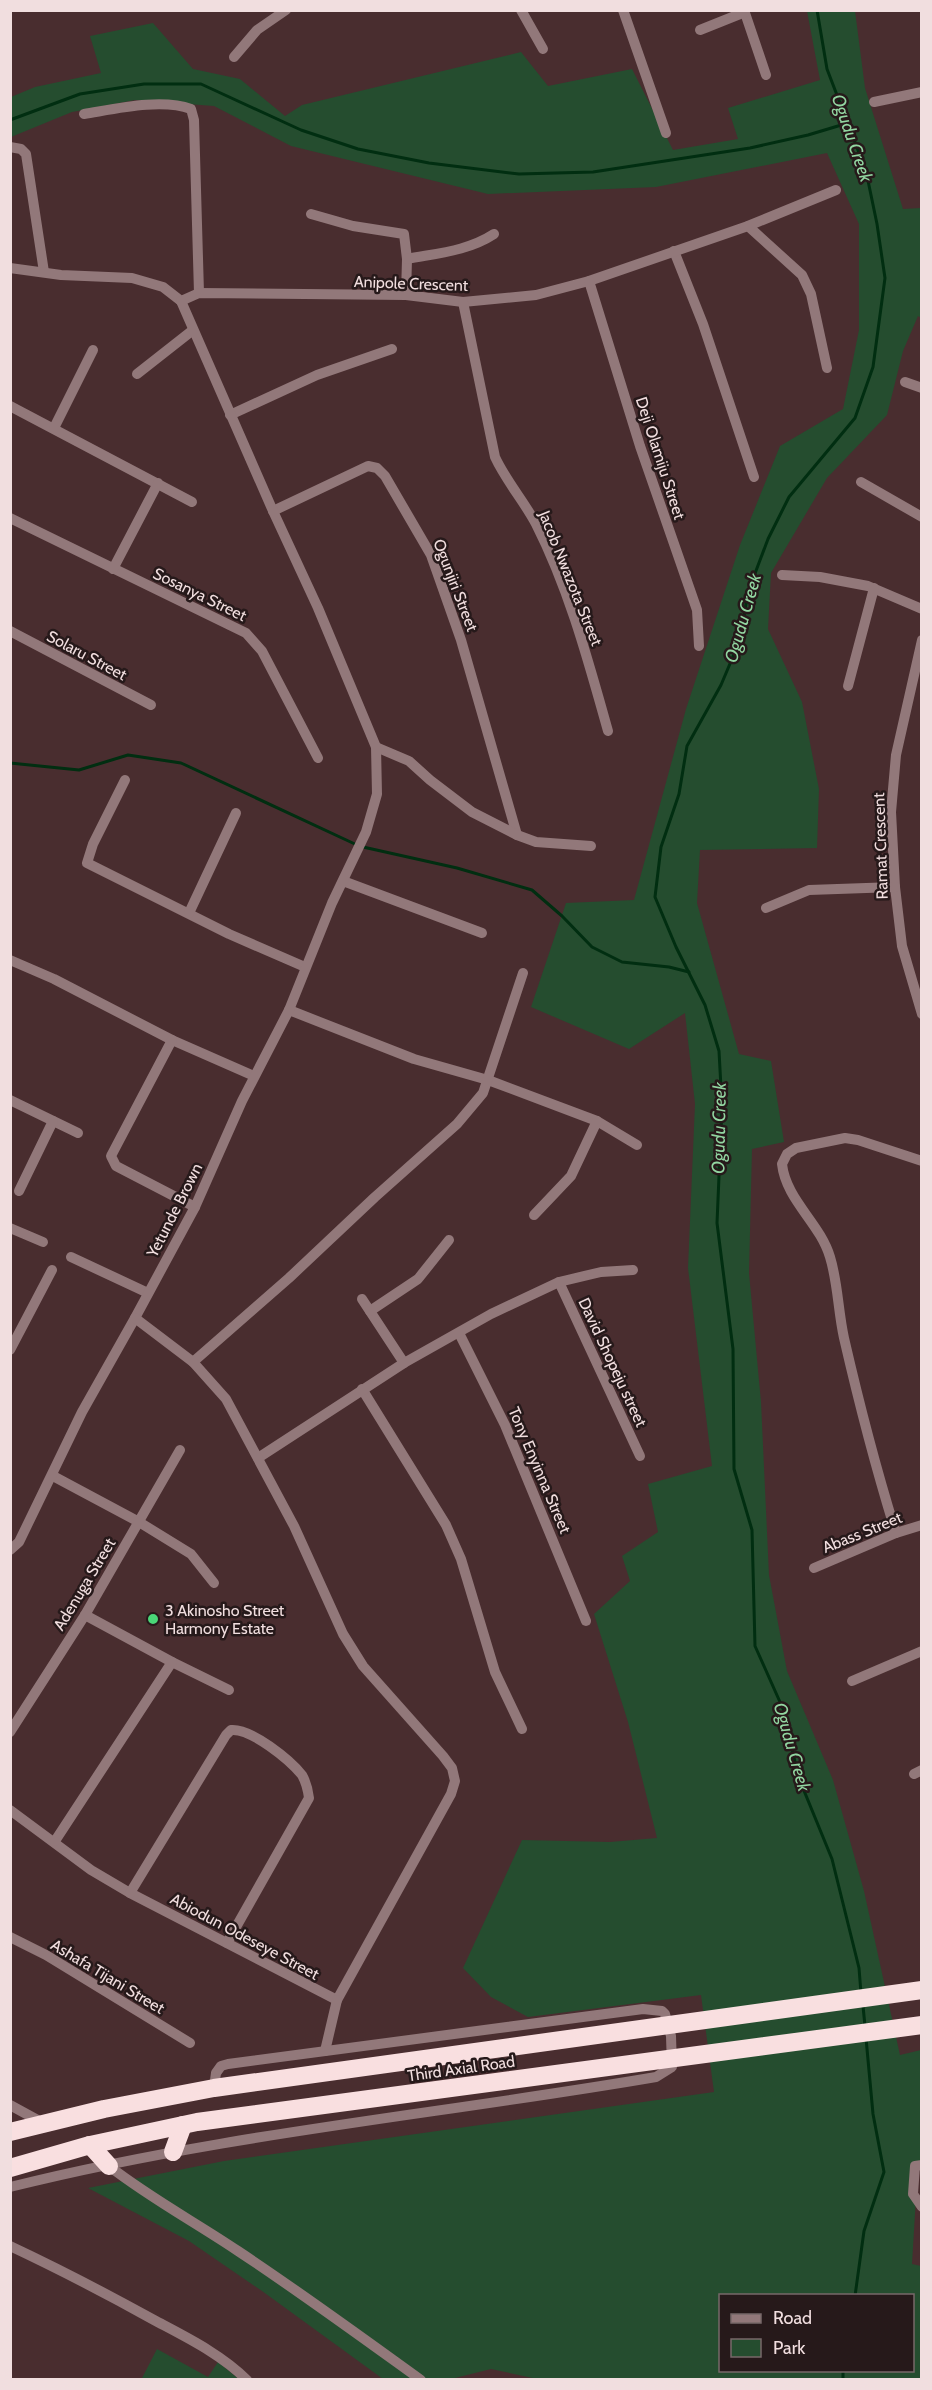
<svg xmlns="http://www.w3.org/2000/svg" width="932" height="2390" viewBox="0 0 932 2390" font-family="Cabin,sans-serif">
	<rect width="100%" height="100%" fill="#492d2f"/>
	<g fill="#254d2f" fill-rule="evenodd">
		<path d="M 807,11 L 855,11 L 865,88 L 903,209 L 921,208 L 921,318 L 918,316 L 903,351 L 887,415 L 827,478 L 771,573 L 768,629 L 802,702 L 819,789 L 817,848 L 700,850 L 697,903 L 739,1054 L 771,1061 L 784,1142 L 752,1149 L 749,1273 L 761,1402 L 769,1575 L 787,1671 L 833,1780 L 864,1891 L 900,2055 L 921,2050 L 922,2145 L 917,2180 L 912,2264 L 921,2266 L 921,2379 L 542,2380 L 491,2369 L 451,2379 L 383,2379 L 262,2291 L 189,2241 L 88,2188 L 224,2161 L 714,2092 L 701,1995 L 528,2017 L 491,1997 L 463,1968 L 522,1840 L 610,1842 L 657,1838 L 628,1722 L 594,1614 L 630,1581 L 622,1556 L 658,1532 L 648,1484 L 712,1466 L 688,1268 L 695,1104 L 685,1013 L 629,1049 L 531,1007 L 566,903 L 634,900 L 686,709 L 740,545 L 780,446 L 843,409 L 859,330 L 859,224 L 827,153 L 656,187 L 488,194 L 291,146 L 214,106 L 135,100 L 72,112 L 11,137 L 11,97 L 35,87 L 101,73 L 90,36 L 153,23 L 193,69 L 240,79 L 285,116 L 302,105 L 521,52 L 548,86 L 632,69 L 673,150 L 738,139 L 728,108 L 820,80 ZM 720,2296 L 912,2296 L 912,2370 L 720,2370 Z"/>
		<path d="M 157,2349 L 208,2377 L 218,2362 L 240,2380 L 141,2380 Z"/>
	</g>
	<g fill="none" stroke-linecap="round" stroke-linejoin="round">
		<g stroke="#012e11" stroke-width="3">
			<path d="M 817,10 L 827,69 L 866,171 L 877,224 L 885,278 L 873,367 L 855,418 L 789,497 L 768,539 L 748,592 L 740,640 L 721,685 L 687,746 L 679,794 L 661,847 L 655,897 L 676,947 L 705,1005 L 719,1051 L 722,1106 L 717,1223 L 733,1349 L 734,1469 L 752,1530 L 755,1646 L 784,1711 L 798,1776 L 832,1859 L 859,1968 L 861,1993"/>
			<path d="M 10,120 L 80,94 L 144,84 L 201,84 L 301,130 L 358,149 L 429,163 L 519,174 L 593,172 L 750,148 L 808,135 L 848,123"/>
			<path d="M 10,763 L 79,770 L 128,755 L 181,763 L 357,845"/>
			<path d="M 363,847 L 457,868 L 532,890 L 562,916 L 592,947 L 622,962 L 669,967 L 689,972"/>
			<path d="M 863,2006 L 865,2026"/>
			<path d="M 855,2296 L 864,2231 L 884,2172 L 873,2114 L 866,2038"/>
			<path d="M 843,2380 L 843,2370"/>
		</g>
		<g stroke="#92787a" stroke-width="10">
			<path d="M 521,10 L 543,49"/>
			<path d="M 623,10 L 666,133"/>
			<path d="M 744,10 L 766,75"/>
			<path d="M 700,30 L 745,12"/>
			<path d="M 234,57 L 257,30 L 286,10"/>
			<path d="M 874,102 L 922,92"/>
			<path d="M 84,114 C 115,109 161,98 191,109 L 194,120 L 199,293"/>
			<path d="M 10,147 L 21,149 L 26,154 L 44,272"/>
			<path d="M 311,214 L 353,226 L 404,234 L 407,259 L 406,295"/>
			<path d="M 748,226 L 802,275 L 811,294 L 827,368"/>
			<path d="M 674,251 L 703,324 L 754,477"/>
			<path d="M 407,259 C 438,253 468,251 494,234"/>
			<path d="M 10,268 L 61,275 L 132,278 L 163,287 L 181,301 L 199,293 L 406,295 L 463,302 L 536,295 L 589,281 L 748,226 L 836,190"/>
			<path d="M 589,281 L 640,446 L 697,610 L 699,646"/>
			<path d="M 463,302 L 495,457 C 506,481 524,501 536,524 C 569,589 588,660 608,731"/>
			<path d="M 137,374 L 193,330"/>
			<path d="M 905,382 L 922,388"/>
			<path d="M 10,406 L 192,502"/>
			<path d="M 230,415 L 317,375 L 392,349"/>
			<path d="M 54,428 L 93,350"/>
			<path d="M 861,482 L 922,517"/>
			<path d="M 273,511 L 368,466 L 377,468 L 385,476 L 431,555 L 461,640 L 517,835"/>
			<path d="M 10,518 L 246,633 L 262,651 L 318,758"/>
			<path d="M 113,569 L 158,483"/>
			<path d="M 782,575 L 820,577 L 868,586 L 922,609"/>
			<path d="M 10,631 L 151,705"/>
			<path d="M 922,640 L 896,755 L 891,812 L 895,887 L 902,946 L 922,1014"/>
			<path d="M 848,686 L 874,588"/>
			<path d="M 376,747 L 409,761 L 430,780 L 472,812 L 517,835 L 536,842 L 591,846"/>
			<path d="M 125,780 L 93,844 L 87,863 L 229,934 L 305,967"/>
			<path d="M 343,881 L 482,933"/>
			<path d="M 766,908 L 809,890 L 895,887"/>
			<path d="M 189,913 L 236,813"/>
			<path d="M 10,960 L 54,979 L 172,1040 L 254,1076"/>
			<path d="M 289,1010 L 414,1059 L 488,1080 L 597,1121 L 637,1145"/>
			<path d="M 172,1040 L 111,1156 L 116,1166 L 195,1207"/>
			<path d="M 10,1100 L 78,1133"/>
			<path d="M 19,1191 L 53,1121"/>
			<path d="M 534,1215 L 571,1176 L 597,1121"/>
			<path d="M 10,1228 L 43,1242"/>
			<path d="M 71,1257 L 148,1293"/>
			<path d="M 559,1282 L 640,1456"/>
			<path d="M 362,1299 L 404,1363"/>
			<path d="M 370,1311 L 418,1279 L 449,1240"/>
			<path d="M 459,1333 L 505,1425 L 586,1621"/>
			<path d="M 10,1350 L 52,1270"/>
			<path d="M 193,1362 L 289,1278 L 375,1197 L 457,1124 L 483,1093 L 523,973"/>
			<path d="M 362,1389 L 446,1525 L 461,1559 L 495,1672 L 522,1729"/>
			<path d="M 258,1458 L 404,1363 L 491,1314 L 559,1282 L 601,1272 L 633,1270"/>
			<path d="M 53,1476 L 139,1522 L 191,1554 L 214,1583"/>
			<path d="M 896,1533 C 876,1469 859,1403 844,1338 C 838,1311 838,1283 830,1257 C 820,1223 786,1200 782,1164 L 787,1154 L 796,1148 L 845,1138 L 858,1140 L 922,1161"/>
			<path d="M 10,1550 L 19,1542 L 82,1412 L 135,1318 L 195,1207 L 242,1101 L 289,1010 L 332,903 L 366,832 L 377,794 L 376,747 L 318,608 L 273,511 L 181,301"/>
			<path d="M 814,1568 L 896,1533 L 922,1525"/>
			<path d="M 85,1615 L 172,1662 L 229,1690"/>
			<path d="M 852,1681 L 922,1651"/>
			<path d="M 10,1732 L 85,1615 L 180,1450"/>
			<path d="M 914,1774 L 922,1770"/>
			<path d="M 10,1810 L 91,1870 L 130,1893 L 337,2000 L 451,1794 L 455,1781 L 452,1768 L 443,1756 L 363,1666 L 343,1634 L 294,1526 L 226,1399 L 193,1362 L 135,1318"/>
			<path d="M 55,1841 L 172,1662"/>
			<path d="M 130,1893 L 226,1735 L 231,1730 C 251,1728 290,1760 302,1775 C 306,1782 308,1790 309,1798 L 227,1943"/>
			<path d="M 10,1937 L 46,1955 L 190,2043"/>
			<path d="M 325,2051 L 337,2000"/>
			<path d="M 10,2105 L 43,2123"/>
			<path d="M 922,2165 L 915,2166 L 913,2194 L 922,2207"/>
			<path d="M 109,2166 C 150,2198 195,2222 238,2251 C 300,2292 360,2336 421,2380"/>
			<path d="M 10,2187 C 222,2134 441,2114 656,2077 L 672,2067 L 671,2036 L 665,2014 L 662,2011 L 643,2009 L 228,2064 L 221,2066 L 216,2073 L 214,2088"/>
			<path d="M 10,2246 C 59,2269 107,2294 154,2320 C 186,2337 221,2354 247,2380"/>
		</g>
		<g stroke="#f9dfe0" stroke-width="18">
			<path d="M 10,2132 L 104,2109 L 214,2088 L 922,1990"/>
			<path d="M 90,2145 L 109,2166"/>
			<path d="M 173,2152 L 183,2125"/>
			<path d="M 10,2168 L 90,2145 L 197,2122 L 922,2025"/>
		</g>
	</g>
	<circle fill="#4ad677" stroke="#26191a" stroke-width="2" cx="153" cy="1619" r="6"/>
	<g text-anchor="middle" stroke-width="5" stroke-linejoin="round" paint-order="stroke">
		<g font-size="16" fill="#f1dedf" stroke="#26191a">
			<text transform="translate(411 283) rotate(2)" y="6">Anipole Crescent</text>
			<text transform="translate(661 458) rotate(72)" y="6">Deji Olamiju Street</text>
			<text transform="translate(571 578) rotate(68)" y="6">Jacob Nwazota Street</text>
			<text transform="translate(456 585) rotate(69)" y="6">Ogunjiri Street</text>
			<text transform="translate(200 594) rotate(26)" y="6">Sosanya Street</text>
			<text transform="translate(87 655) rotate(28)" y="6">Solaru Street</text>
			<text transform="translate(880 846) rotate(-92)" y="6">Ramat Crescent</text>
			<text transform="translate(174 1210) rotate(-63)" y="6">Yetunde Brown</text>
			<text transform="translate(613 1362) rotate(65)" y="6">David Shopeju street</text>
			<text transform="translate(540 1470) rotate(67)" y="6">Tony Enyinna Street</text>
			<text transform="translate(862 1532) rotate(-22)" y="6">Abass Street</text>
			<text transform="translate(84 1584) rotate(-59)" y="6">Adenuga Street</text>
			<text transform="translate(245 1936) rotate(28)" y="6">Abiodun Odeseye Street</text>
			<text transform="translate(108 1976) rotate(31)" y="6">Ashafa Tijani Street</text>
			<text transform="translate(461 2068) rotate(-8)" y="6">Third Axial Road</text>
		</g>
		<g font-size="16" fill="#f1dedf" stroke="#26191a" text-anchor="start">
			<text x="165" y="1616">3 Akinosho Street<tspan x="165" dy="18">Harmony Estate</tspan></text>
		</g>
		<g font-size="18" font-style="italic" fill="#92d6a1" stroke="#26191a">
			<text transform="translate(852 138) rotate(71)" y="6">Ogudu Creek</text>
			<text transform="translate(743 618) rotate(-74)" y="6">Ogudu Creek</text>
			<text transform="translate(719 1128) rotate(-89)" y="6">Ogudu Creek</text>
			<text transform="translate(792 1747) rotate(74)" y="6">Ogudu Creek</text>
		</g>
	</g>
	<rect width="932" height="2390" fill="none" stroke="#f1dedf" stroke-width="24"/>
	<rect x="719" y="2294" width="195" height="78" fill="#26191a" stroke="#776869" stroke-width="1.5"/>
	<rect x="731" y="2314" width="30" height="9" fill="#92787a" stroke="#776869" stroke-width="1.5"/>
	<text x="773" y="2324" font-size="18" fill="#f1dedf">Road</text>
	<rect x="731" y="2339" width="30" height="18" fill="#254d2f" stroke="#776869" stroke-width="1.5"/>
	<text x="773" y="2354" font-size="18" fill="#f1dedf">Park</text>
</svg>
